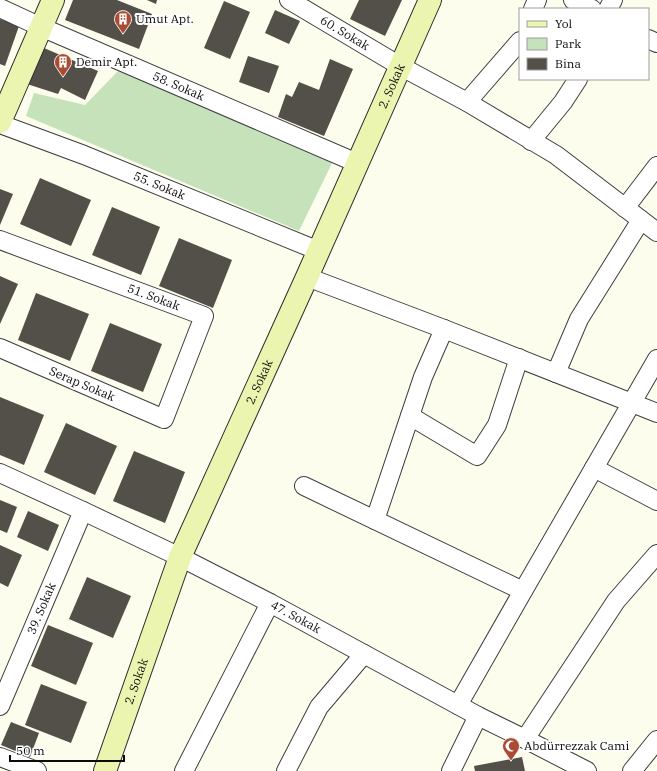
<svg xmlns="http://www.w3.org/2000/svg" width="657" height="771" viewBox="0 0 657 771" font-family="'IBM Plex Serif',serif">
	<rect width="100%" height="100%" fill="#fcfdec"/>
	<path fill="#c5e2ba" d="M 121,68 L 333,161 L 299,231 L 26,116 L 34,93 L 85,105 Z"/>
	<g fill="#534f49">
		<path d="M 73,0 L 117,0 L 152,14 L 139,49 L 65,20 Z"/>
		<path d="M 147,0 L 157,0 L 156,4 Z"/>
		<path d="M 359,0 L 402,0 L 385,36 L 350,19 Z"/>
		<path d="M 224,1 L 250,12 L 230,59 L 204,48 Z"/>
		<path d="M 275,10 L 300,21 L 289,44 L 265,33 Z"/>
		<path d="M 0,19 L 19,26 L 5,66 L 0,64 Z"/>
		<path d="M 44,48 L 98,71 L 85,100 L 61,88 L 58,94 L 27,84 Z"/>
		<path d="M 248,56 L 279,66 L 269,93 L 239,82 Z"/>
		<path d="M 330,59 L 353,69 L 324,136 L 278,117 L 286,94 L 292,97 L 299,82 L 319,90 Z"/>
		<path d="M 40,178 L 91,200 L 71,246 L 20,224 Z"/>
		<path d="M 0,189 L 13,194 L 0,225 Z"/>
		<path d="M 112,207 L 160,227 L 141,275 L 92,255 Z"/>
		<path d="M 179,238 L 232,260 L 213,308 L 159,286 Z"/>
		<path d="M 0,276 L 18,284 L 0,324 Z"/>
		<path d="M 36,293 L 89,314 L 70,361 L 18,340 Z"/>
		<path d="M 110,323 L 162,344 L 143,392 L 91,371 Z"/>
		<path d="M 0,397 L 44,415 L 24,465 L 0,455 Z"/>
		<path d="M 66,423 L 117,446 L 95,495 L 44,472 Z"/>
		<path d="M 134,451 L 185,472 L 165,523 L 113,501 Z"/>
		<path d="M 0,500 L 17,507 L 7,533 L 0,530 Z"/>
		<path d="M 28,511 L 59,525 L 48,551 L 17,537 Z"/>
		<path d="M 0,545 L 22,555 L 8,587 L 0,583 Z"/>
		<path d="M 87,577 L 131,596 L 113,638 L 69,619 Z"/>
		<path d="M 48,625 L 93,643 L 76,685 L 31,666 Z"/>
		<path d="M 41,684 L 87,702 L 71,743 L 25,725 Z"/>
		<path d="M 11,722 L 39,733 L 30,757 L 1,745 Z"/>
		<path d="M 522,757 L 525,771 L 475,771 L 474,766 Z"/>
	</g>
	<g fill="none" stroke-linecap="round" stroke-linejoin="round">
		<g stroke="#3e3e3e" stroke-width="20">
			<g id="street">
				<path id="s1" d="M 289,0 L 400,66 L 467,102 L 556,155 L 657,232"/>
				<path d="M 573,0 L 592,9"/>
				<path id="s2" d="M 0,8 L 41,27 L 357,163"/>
				<path d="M 533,9 L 537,0"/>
				<path d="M 608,9 L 613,0"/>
				<path d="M 648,39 L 657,43"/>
				<path d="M 467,102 L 520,41"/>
				<path id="s3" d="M 0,124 L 84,155 L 319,251"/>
				<path d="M 531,141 L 563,102 L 578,79"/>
				<path d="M 625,208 L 657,166"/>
				<path id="s4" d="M 0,240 L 204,316 L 164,419 L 0,348"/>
				<path d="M 307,277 L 444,329 L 632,403 L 657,413"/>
				<path d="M 556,373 L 579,319 L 641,220"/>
				<path d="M 410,416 L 477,456 L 497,425 L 519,358"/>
				<path d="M 594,468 L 657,501"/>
				<path id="s5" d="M 0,473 L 83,511 L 180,557 L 270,603 L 478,716 L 525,739 L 587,771"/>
				<path d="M 304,486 L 523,591"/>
				<path d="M 375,520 L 423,377 L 444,329"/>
				<path d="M 458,705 L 523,591 L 657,359"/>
				<path id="s6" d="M 0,706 L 83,511"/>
				<path d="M 525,739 L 616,601 L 657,554"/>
				<path d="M 0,757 L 37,771"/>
				<path d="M 184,771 L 270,603"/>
				<path d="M 286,771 L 319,707 L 364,654"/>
				<path d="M 451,771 L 478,716"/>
				<path d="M 632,771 L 657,740"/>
			</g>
		</g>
		<g stroke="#2d2d2d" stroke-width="24">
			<g id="secondary">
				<path d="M 0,122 L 53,0"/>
				<path id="s7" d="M 105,771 L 180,557 L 307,277 L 430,0"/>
			</g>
		</g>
		<use href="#street" stroke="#fff" stroke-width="18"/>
		<use href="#secondary" stroke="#ebf5af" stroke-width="22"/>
	</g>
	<defs>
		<g id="building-pin" transform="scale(0.9)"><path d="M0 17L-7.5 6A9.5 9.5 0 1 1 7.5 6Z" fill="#aa4c35" stroke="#fff"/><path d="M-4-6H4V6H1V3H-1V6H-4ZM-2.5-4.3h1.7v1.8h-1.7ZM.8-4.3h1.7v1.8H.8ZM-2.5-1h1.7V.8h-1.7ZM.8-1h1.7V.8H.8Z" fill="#fff"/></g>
		<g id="mosque-pin" transform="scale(0.9)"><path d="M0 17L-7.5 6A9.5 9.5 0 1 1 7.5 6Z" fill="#aa4c35" stroke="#fff"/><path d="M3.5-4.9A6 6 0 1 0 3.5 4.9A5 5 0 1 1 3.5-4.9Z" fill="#fff"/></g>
	</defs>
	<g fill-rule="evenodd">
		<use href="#building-pin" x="123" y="19"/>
		<use href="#building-pin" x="63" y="62"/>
		<use href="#mosque-pin" x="511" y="746"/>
	</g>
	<g text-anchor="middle" stroke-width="4" stroke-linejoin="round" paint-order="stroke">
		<g font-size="12" fill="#0b0b0b" stroke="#fff" text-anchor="start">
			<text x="136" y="23">Umut Apt.</text>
			<text x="76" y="66">Demir Apt.</text>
			<text x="524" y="750">Abdürrezzak Cami</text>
		</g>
		<g font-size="12" fill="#0b0b0b" stroke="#fff">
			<text dy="4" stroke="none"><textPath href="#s1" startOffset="65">60. Sokak</textPath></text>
			<text dy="4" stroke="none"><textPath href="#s2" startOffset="195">58. Sokak</textPath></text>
			<text dy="4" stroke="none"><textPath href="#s7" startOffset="743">2. Sokak</textPath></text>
			<text dy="4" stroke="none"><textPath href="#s3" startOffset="171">55. Sokak</textPath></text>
			<text dy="4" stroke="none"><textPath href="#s4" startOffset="164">51. Sokak</textPath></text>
			<text dy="4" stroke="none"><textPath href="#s7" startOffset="419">2. Sokak</textPath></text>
			<text transform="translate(82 384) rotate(23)" y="4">Serap Sokak</text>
			<text dy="4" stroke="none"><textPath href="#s6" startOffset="106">39. Sokak</textPath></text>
			<text dy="4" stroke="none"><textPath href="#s5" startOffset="329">47. Sokak</textPath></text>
			<text dy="4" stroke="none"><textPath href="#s7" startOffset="95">2. Sokak</textPath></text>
		</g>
	</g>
	<rect x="519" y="8" width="130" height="72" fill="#ffffff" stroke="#9d9d9d"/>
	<rect x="527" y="21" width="20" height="6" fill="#ebf5af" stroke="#9d9d9d"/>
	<text x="555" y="28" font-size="12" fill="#0b0b0b">Yol</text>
	<rect x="527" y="38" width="20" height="12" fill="#c5e2ba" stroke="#9d9d9d"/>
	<text x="555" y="48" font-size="12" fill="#0b0b0b">Park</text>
	<rect x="527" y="58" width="20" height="12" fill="#534f49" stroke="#9d9d9d"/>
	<text x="555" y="68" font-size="12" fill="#0b0b0b">Bina</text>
	<path d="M10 755v6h114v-6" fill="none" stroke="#0b0b0b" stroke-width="2"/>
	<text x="16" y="755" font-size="12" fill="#0b0b0b" stroke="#ffffff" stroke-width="3" paint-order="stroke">50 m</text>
</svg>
